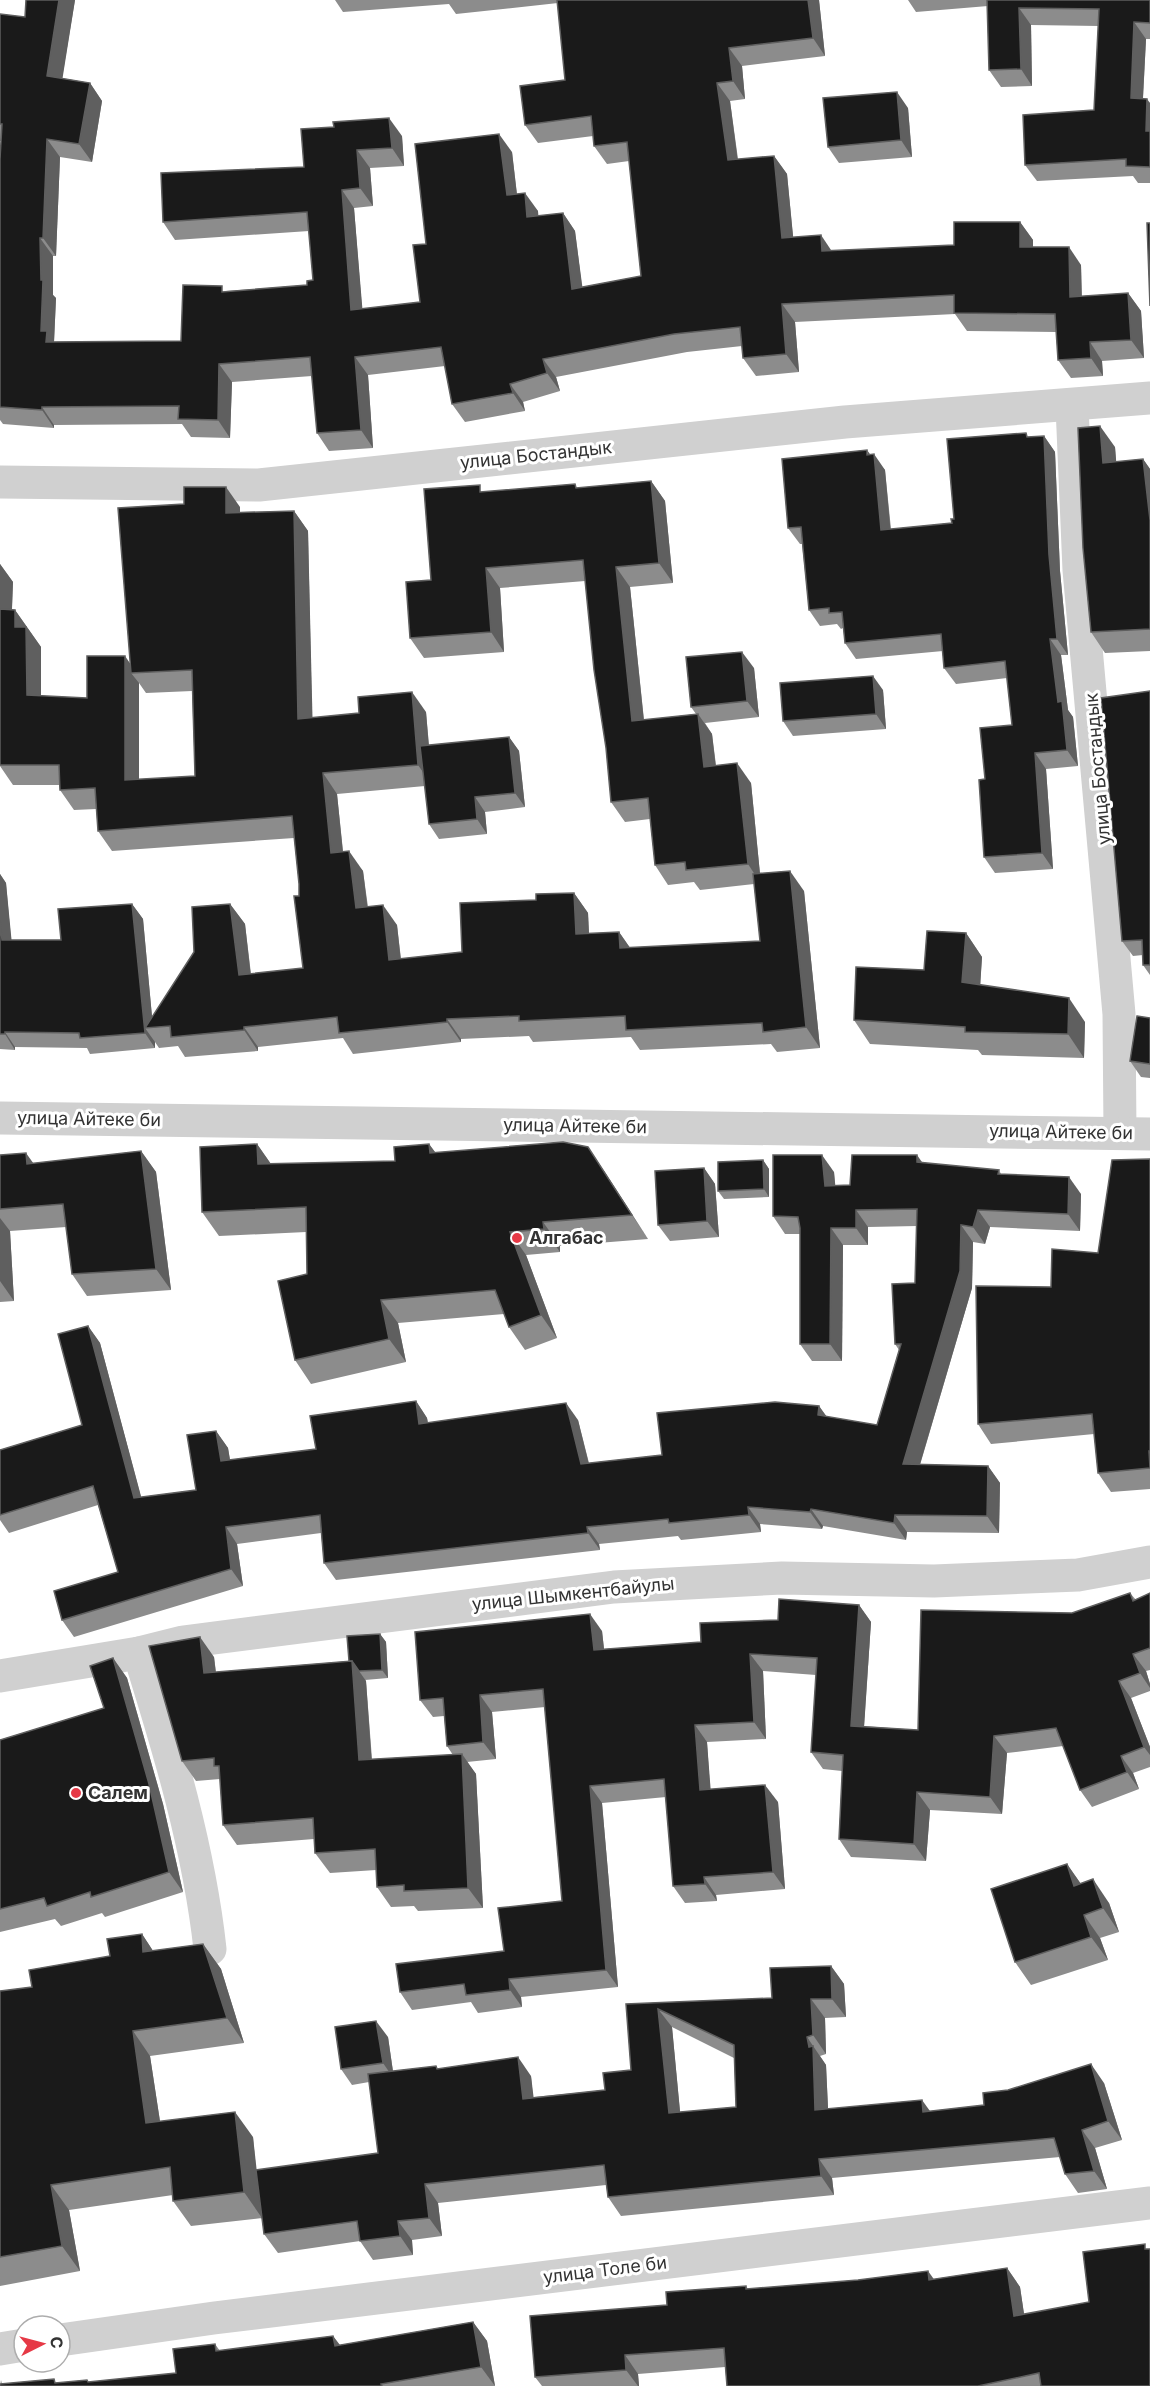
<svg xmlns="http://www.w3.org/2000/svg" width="1150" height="2386" viewBox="0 0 1150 2386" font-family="Inter,sans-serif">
	<rect width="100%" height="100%" fill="#fff"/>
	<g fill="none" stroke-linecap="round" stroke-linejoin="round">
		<g stroke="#d0d0d0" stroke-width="33">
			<path d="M 1072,406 L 1079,570 L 1119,1014 L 1120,1132"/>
			<path d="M 0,482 L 259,485 L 845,422 L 1150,398"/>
			<path d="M 0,1118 L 1150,1134"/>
			<path d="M 139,1653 C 169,1749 199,1848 210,1949"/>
			<path d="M 0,1676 L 139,1653 L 183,1642 L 614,1587 L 782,1578 L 934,1581 L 1078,1575 L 1150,1562"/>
			<path d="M 60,2340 L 214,2318 L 1150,2203"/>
			<path d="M 0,2349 L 24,2345"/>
		</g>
	</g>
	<g fill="#8c8c8c" fill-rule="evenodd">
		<path d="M 26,0 L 75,0 L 62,78 L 90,83 L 102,101 L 92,162 L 60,157 L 56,256 L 53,256 L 53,295 L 56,298 L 54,342 L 181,341 L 226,291 L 307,285 L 313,280 L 309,231 L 175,240 L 163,222 L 304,167 L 402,136 L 404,166 L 370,168 L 373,206 L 354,208 L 362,309 L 420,302 L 426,244 L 512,152 L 517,194 L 538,211 L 538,216 L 563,213 L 575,231 L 582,287 L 641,276 L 629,161 L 607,164 L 594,146 L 593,136 L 538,143 L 525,125 L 565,80 L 558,3 L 456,14 L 449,4 L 343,12 L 335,0 L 819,0 L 825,56 L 742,66 L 745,99 L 730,101 L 738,159 L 774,156 L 787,174 L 793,237 L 832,251 L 954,245 L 1020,222 L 1033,240 L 1033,247 L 1081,265 L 1082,296 L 1128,293 L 1141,311 L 1144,358 L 1102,361 L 1103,376 L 1071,378 L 1058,360 L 1056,332 L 967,331 L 955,314 L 795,322 L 799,372 L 756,376 L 743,358 L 742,346 L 687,352 L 556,377 L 560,391 L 523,402 L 525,411 L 465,422 L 452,404 L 445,366 L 368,375 L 373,448 L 329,451 L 317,433 L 312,376 L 232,382 L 230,438 L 191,437 L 182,424 L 54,425 L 54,428 L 3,424 L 0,420 L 0,160 L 1,141 L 0,141 L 0,14 L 25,17 Z"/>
		<path d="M 908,0 L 1150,0 L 1150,39 L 1146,39 L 1143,99 L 1150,103 L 1150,183 L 1138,183 L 1133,176 L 1037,181 L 1025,165 L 1094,110 L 1099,26 L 1031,25 L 1032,86 L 1001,87 L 989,70 L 988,6 L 916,12 Z"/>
		<path d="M 908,108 L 912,157 L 839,163 L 828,147 Z"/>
		<path d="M 1044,436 L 1055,452 L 1060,571 L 1068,655 L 1061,655 L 1068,710 L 1073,717 L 1078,766 L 1046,769 L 1053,869 L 995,873 L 984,857 L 985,779 L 1012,725 L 1007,678 L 956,684 L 944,668 L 943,651 L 856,659 L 845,643 L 843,628 L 841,629 L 837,624 L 820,626 L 809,610 L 802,544 L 800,544 L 788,528 L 870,454 L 885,470 L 891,529 L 952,523 L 1030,437 Z"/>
		<path d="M 1115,447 L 1116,462 L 1143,459 L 1150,469 L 1150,651 L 1105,653 L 1091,632 Z"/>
		<path d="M 651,481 L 665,501 L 673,583 L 630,587 L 644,720 L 696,714 L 691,707 L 754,668 L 759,717 L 705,723 L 712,734 L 716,765 L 751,783 L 760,874 L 804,891 L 820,1048 L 777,1052 L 771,1044 L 640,1050 L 631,1037 L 533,1042 L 529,1036 L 461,1039 L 461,1042 L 353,1054 L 343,1038 L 258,1047 L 258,1051 L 185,1057 L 178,1046 L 159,1048 L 155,1042 L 155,1048 L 90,1054 L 87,1048 L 15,1047 L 15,1050 L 0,1049 L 0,874 L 6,883 L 11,940 L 61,940 L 132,904 L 143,919 L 152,1017 L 230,904 L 245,924 L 251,974 L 303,968 L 299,884 L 294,838 L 112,851 L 98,831 L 96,809 L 74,810 L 60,790 L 59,785 L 13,785 L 0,766 L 0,564 L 13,582 L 12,610 L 15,610 L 41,647 L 41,696 L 87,698 L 131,665 L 240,507 L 240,512 L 294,511 L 308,531 L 312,718 L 426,712 L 429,745 L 509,737 L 519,751 L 525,807 L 485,812 L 487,834 L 439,839 L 429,824 L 425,786 L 337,794 L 343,851 L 363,871 L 368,907 L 397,925 L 401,959 L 462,952 L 536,900 L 574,893 L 588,913 L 589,934 L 619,932 L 630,948 L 760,941 L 754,884 L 700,890 L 694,882 L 668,885 L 655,865 L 650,819 L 625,822 L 611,802 L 606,748 L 585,581 L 500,588 L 504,652 L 424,658 L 410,638 L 431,580 L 484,492 L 578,488 ZM 139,683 L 146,693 L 192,691 L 195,776 L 139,780 Z"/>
		<path d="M 883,690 L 886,729 L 793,736 L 783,721 Z"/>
		<path d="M 1150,691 L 1150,975 L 1143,965 L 1143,955 L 1133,956 L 1122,941 Z"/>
		<path d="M 966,933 L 982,957 L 980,985 L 1085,1022 L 1084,1058 L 982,1055 L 978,1050 L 870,1044 L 854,1020 L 924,970 Z"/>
		<path d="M 1150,1018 L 1150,1078 L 1141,1077 L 1130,1061 Z"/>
		<path d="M 257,1144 L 271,1164 L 395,1161 L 429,1144 L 435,1152 L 604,1171 L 648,1239 L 560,1246 L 560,1252 L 526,1255 L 557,1338 L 525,1350 L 509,1327 L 504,1314 L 398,1323 L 406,1362 L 311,1384 L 295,1360 L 307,1274 L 306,1232 L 219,1236 L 202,1212 Z"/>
		<path d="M 141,1151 L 156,1172 L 171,1290 L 87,1296 L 72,1274 L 66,1227 L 10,1231 L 14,1301 L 0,1302 L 0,1155 L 34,1164 Z"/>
		<path d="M 1150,1159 L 1150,1489 L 1111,1492 L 1098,1473 L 1094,1434 L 991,1444 L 978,1424 L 1051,1287 L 1098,1253 Z"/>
		<path d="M 763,1160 L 769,1169 L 769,1197 L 724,1199 L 718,1191 Z"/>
		<path d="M 923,1163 L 999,1170 L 1001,1174 L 1081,1194 L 1080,1231 L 990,1227 L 985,1244 L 973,1242 L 972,1288 L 920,1465 L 988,1466 L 1000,1483 L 999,1533 L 907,1532 L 906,1540 L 823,1526 L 822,1529 L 760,1524 L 761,1532 L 681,1540 L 678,1536 L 599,1544 L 600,1550 L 336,1580 L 324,1563 L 321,1533 L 237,1544 L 243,1586 L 74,1637 L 62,1620 L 118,1572 L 98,1505 L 9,1533 L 0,1520 L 0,1450 L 82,1425 L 88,1326 L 100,1343 L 141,1497 L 196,1490 L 216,1431 L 228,1448 L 230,1460 L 316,1449 L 416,1401 L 427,1418 L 428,1423 L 578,1420 L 589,1463 L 662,1455 L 819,1406 L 827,1417 L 877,1425 L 899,1350 L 895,1344 L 915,1283 L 917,1226 L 868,1227 L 868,1245 L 843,1245 L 842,1361 L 812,1361 L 800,1344 L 800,1234 L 785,1234 L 773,1216 L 834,1172 L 835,1186 L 850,1185 Z"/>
		<path d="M 704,1168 L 715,1184 L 719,1237 L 670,1241 L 658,1225 Z"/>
		<path d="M 1130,1593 L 1136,1600 L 1150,1593 L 1150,1670 L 1146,1671 L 1150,1684 L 1150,1691 L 1131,1698 L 1150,1747 L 1150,1767 L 1133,1773 L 1139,1789 L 1092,1807 L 1080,1790 L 1063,1746 L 1007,1753 L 1002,1814 L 930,1810 L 926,1861 L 851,1857 L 839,1839 L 842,1771 L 823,1769 L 811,1752 L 816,1675 L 763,1671 L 766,1739 L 707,1742 L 710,1789 L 778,1802 L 785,1889 L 716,1895 L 717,1901 L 685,1903 L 673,1886 L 666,1797 L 602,1803 L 618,1987 L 521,1997 L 522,2007 L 478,2013 L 471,2002 L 412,2010 L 400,1992 L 504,1951 L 562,1901 L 545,1707 L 492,1712 L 496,1759 L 467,1762 L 476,1774 L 483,1908 L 418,1911 L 414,1906 L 391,1907 L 377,1887 L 376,1870 L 330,1873 L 315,1853 L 314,1839 L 237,1845 L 223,1825 L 220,1779 L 196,1781 L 182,1761 L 214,1657 L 216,1672 L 349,1661 L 380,1634 L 386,1642 L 388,1678 L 365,1680 L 366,1681 L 372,1759 L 453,1755 L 447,1746 L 444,1716 L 433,1717 L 420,1700 L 602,1631 L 604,1649 L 701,1642 L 778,1620 L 859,1605 L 871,1622 L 864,1726 L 918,1730 L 1072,1613 Z"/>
		<path d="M 113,1658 L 127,1678 L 163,1804 L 183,1892 L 105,1917 L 102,1913 L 61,1926 L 55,1919 L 0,1932 L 0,1740 L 104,1708 Z"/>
		<path d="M 1067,1864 L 1081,1884 L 1109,1903 L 1119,1932 L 1100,1938 L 1108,1960 L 1031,1985 L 1015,1962 Z"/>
		<path d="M 142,1934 L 153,1951 L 203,1944 L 221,1969 L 244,2043 L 150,2056 L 160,2121 L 253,2137 L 256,2170 L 378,2153 L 369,2082 L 352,2085 L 341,2069 L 388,2037 L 393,2071 L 438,2069 L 531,2076 L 533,2097 L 605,2090 L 631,2070 L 626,2004 L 772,1998 L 831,1966 L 844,1984 L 846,2017 L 825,2018 L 826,2054 L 820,2056 L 826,2065 L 828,2109 L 930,2111 L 984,2105 L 1104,2083 L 1122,2140 L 1095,2148 L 1107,2189 L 1078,2193 L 1065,2174 L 1060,2157 L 832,2178 L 834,2195 L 621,2216 L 608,2197 L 606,2185 L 438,2203 L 442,2236 L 412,2240 L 413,2255 L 373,2260 L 360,2241 L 278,2253 L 264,2234 L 259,2194 L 262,2218 L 191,2226 L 173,2201 L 173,2195 L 69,2210 L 80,2271 L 0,2286 L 0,1991 L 32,1987 L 110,1956 ZM 672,2027 L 734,2058 L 736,2107 L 680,2112 Z"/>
		<path d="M 1007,2268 L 1020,2287 L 1024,2314 L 1150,2386 L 727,2386 L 725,2367 L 638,2374 L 639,2386 L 542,2386 L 535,2377 L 667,2305 L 746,2286 L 748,2289 L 934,2279 Z"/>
		<path d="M 473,2322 L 487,2341 L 495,2386 L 0,2386 L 1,2380 L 2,2384 L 89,2382 L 176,2373 L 215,2344 L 220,2351 L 333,2336 L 340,2345 Z"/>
	</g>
	<g fill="#5f5f5f">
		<path d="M 59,0 L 75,0 L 60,94 L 47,76 Z"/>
		<path d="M 808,0 L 819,0 L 825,56 L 813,38 Z"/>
		<path d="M 1019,8 L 1031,25 L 1032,86 L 1021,69 Z"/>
		<path d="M 1134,22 L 1146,39 L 1142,115 L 1131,98 Z"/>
		<path d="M 729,48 L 742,66 L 745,99 L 733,81 Z"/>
		<path d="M 90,83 L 102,101 L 92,162 L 79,144 Z"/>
		<path d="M 717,83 L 730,101 L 740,178 L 728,160 Z"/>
		<path d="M 897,92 L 908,108 L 912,157 L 901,140 Z"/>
		<path d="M 1147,99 L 1150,103 L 1150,136 L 1146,131 Z"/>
		<path d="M 389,118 L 402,136 L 404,166 L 392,148 Z"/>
		<path d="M 499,134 L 512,152 L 519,213 L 507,195 Z"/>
		<path d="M 47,139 L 60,157 L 56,256 L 43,238 Z"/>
		<path d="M 357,150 L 370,168 L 373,206 L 360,188 Z"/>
		<path d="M 774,156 L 787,174 L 795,256 L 782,238 Z"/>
		<path d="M 342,190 L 354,208 L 364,328 L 351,310 Z"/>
		<path d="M 525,193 L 538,211 L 540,235 L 527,217 Z"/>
		<path d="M 563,213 L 575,231 L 585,307 L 572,289 Z"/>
		<path d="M 1020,222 L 1033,240 L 1033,265 L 1020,247 Z"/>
		<path d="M 821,235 L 833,253 L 822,251 Z"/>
		<path d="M 40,238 L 53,256 L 53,295 L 56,298 L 54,342 L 46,342 L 41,331 Z"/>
		<path d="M 1069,247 L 1081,265 L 1082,315 L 1070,297 Z"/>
		<path d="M 1128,293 L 1141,311 L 1144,358 L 1131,340 Z"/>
		<path d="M 782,304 L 795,322 L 799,372 L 786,354 Z"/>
		<path d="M 1090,342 L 1102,361 L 1103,376 L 1091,358 Z"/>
		<path d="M 355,357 L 368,375 L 373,448 L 361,430 Z"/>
		<path d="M 543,359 L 556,377 L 560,391 L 547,373 Z"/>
		<path d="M 219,364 L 232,382 L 230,438 L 218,420 Z"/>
		<path d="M 510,384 L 523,402 L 525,411 L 513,393 Z"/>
		<path d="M 42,407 L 54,425 L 54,428 L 42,410 Z"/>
		<path d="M 1100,426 L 1115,447 L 1118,483 L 1103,463 Z"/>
		<path d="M 1044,436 L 1055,452 L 1060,571 L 1068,655 L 1057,639 L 1049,555 Z"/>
		<path d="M 867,450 L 875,461 L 874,454 L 885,470 L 892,546 L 881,530 Z"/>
		<path d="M 1143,459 L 1150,469 L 1150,520 Z"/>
		<path d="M 651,481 L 665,501 L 673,583 L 659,563 Z"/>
		<path d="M 226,487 L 240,507 L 240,533 L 226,513 Z"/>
		<path d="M 294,511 L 308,531 L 313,739 L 298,719 Z"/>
		<path d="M 0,564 L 13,582 L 11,630 L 0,614 Z"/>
		<path d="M 616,567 L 630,587 L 646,741 L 632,721 Z"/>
		<path d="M 486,568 L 500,588 L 504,652 L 491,632 Z"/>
		<path d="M 15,610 L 41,647 L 41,715 L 27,695 L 15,627 Z"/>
		<path d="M 1050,639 L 1061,655 L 1068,710 L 1073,717 L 1078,766 L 1067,750 L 1058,702 Z"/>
		<path d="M 742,652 L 754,668 L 759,717 L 747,701 Z"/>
		<path d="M 125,656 L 136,672 L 131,673 L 139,683 L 139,801 L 125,780 Z"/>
		<path d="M 873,676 L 883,690 L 886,729 L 876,714 Z"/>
		<path d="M 412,692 L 426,712 L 432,785 L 418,765 Z"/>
		<path d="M 698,714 L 712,734 L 718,786 L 704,767 Z"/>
		<path d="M 509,737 L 519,751 L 525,807 L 515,793 Z"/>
		<path d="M 1035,753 L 1046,769 L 1053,869 L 1042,853 Z"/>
		<path d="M 737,763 L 751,783 L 761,884 L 748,864 Z"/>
		<path d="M 323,773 L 337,794 L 345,873 L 331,853 Z"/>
		<path d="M 475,797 L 485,812 L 487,834 L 477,819 Z"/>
		<path d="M 349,851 L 363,871 L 370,928 L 356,908 Z"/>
		<path d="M 790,871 L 804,891 L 820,1048 L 806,1027 Z"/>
		<path d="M 0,874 L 6,883 L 13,955 L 2,940 L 0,920 Z"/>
		<path d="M 574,893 L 588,913 L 590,955 L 576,934 Z"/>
		<path d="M 132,904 L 143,919 L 153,1027 L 145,1028 L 155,1042 L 155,1048 L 145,1033 Z"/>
		<path d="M 230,904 L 245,924 L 253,995 L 239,975 Z"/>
		<path d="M 383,905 L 397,925 L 403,980 L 389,960 Z"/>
		<path d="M 619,932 L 633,952 L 620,948 Z"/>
		<path d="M 966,933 L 982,957 L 979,1006 L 962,982 Z"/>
		<path d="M 1069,998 L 1085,1022 L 1084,1058 L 1068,1034 Z"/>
		<path d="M 447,1019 L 461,1039 L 461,1042 L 447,1022 Z"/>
		<path d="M 244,1027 L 258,1047 L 258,1051 L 244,1030 Z"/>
		<path d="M 5,1032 L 15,1047 L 15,1050 L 5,1034 Z"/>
		<path d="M 257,1144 L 273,1167 L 258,1164 Z"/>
		<path d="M 429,1144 L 446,1167 L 430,1153 Z"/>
		<path d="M 588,1147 L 604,1171 L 648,1239 L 632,1215 Z"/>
		<path d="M 141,1151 L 156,1172 L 171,1290 L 156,1269 Z"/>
		<path d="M 26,1153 L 41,1174 L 27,1164 Z"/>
		<path d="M 822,1155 L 834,1172 L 837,1203 L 825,1186 Z"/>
		<path d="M 917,1155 L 929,1172 L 917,1162 Z"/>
		<path d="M 763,1160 L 769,1169 L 769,1197 L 764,1189 Z"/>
		<path d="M 704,1168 L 715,1184 L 719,1237 L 707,1221 Z"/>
		<path d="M 1069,1177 L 1081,1194 L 1080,1231 L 1068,1214 Z"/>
		<path d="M 856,1210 L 868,1227 L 868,1245 L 856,1228 Z"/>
		<path d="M 978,1210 L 990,1227 L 985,1244 L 973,1227 Z"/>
		<path d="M 0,1218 L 10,1231 L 14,1301 L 0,1281 Z"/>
		<path d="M 543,1222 L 560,1246 L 560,1252 L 544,1229 Z"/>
		<path d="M 961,1225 L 973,1242 L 972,1288 L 915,1481 L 903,1464 Z"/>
		<path d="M 831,1228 L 843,1245 L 842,1361 L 830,1344 Z"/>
		<path d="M 510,1232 L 526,1255 L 557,1338 L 541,1315 Z"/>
		<path d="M 381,1300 L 398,1323 L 406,1362 L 389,1339 Z"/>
		<path d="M 88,1326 L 100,1343 L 146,1515 L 134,1498 Z"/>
		<path d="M 416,1401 L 427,1418 L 431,1441 L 419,1424 Z"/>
		<path d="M 566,1403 L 578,1420 L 593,1481 L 581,1464 Z"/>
		<path d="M 819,1406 L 831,1423 L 818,1415 Z"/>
		<path d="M 216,1431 L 228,1448 L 233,1478 L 221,1461 Z"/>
		<path d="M 988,1466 L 1000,1483 L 999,1533 L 987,1516 Z"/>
		<path d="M 748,1507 L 760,1524 L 761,1532 L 749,1515 Z"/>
		<path d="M 811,1509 L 823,1526 L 822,1529 L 810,1512 Z"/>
		<path d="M 895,1515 L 907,1532 L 906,1540 L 894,1523 Z"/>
		<path d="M 226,1527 L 237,1544 L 243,1586 L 231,1569 Z"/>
		<path d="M 587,1527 L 599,1544 L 600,1550 L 588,1533 Z"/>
		<path d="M 859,1605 L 871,1622 L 863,1743 L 851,1726 Z"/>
		<path d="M 590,1614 L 602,1631 L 606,1667 L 594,1650 Z"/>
		<path d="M 380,1634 L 386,1642 L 388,1678 L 382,1670 Z"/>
		<path d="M 200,1637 L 214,1657 L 218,1693 L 204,1673 Z"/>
		<path d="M 750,1654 L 763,1671 L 766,1739 L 754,1722 Z"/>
		<path d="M 1133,1654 L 1146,1671 L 1150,1684 L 1150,1688 L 1140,1673 Z"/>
		<path d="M 113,1658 L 127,1678 L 163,1804 L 183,1892 L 169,1872 Z"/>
		<path d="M 352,1661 L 366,1681 L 373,1780 L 359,1760 Z"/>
		<path d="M 1119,1681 L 1131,1698 L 1150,1747 L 1150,1755 L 1144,1747 Z"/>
		<path d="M 480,1695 L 492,1712 L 496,1759 L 483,1742 Z"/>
		<path d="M 695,1725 L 707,1742 L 712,1807 L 700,1790 Z"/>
		<path d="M 994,1736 L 1007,1753 L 1002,1814 L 990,1797 Z"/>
		<path d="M 462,1754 L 476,1774 L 483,1908 L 468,1888 Z"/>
		<path d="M 1121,1756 L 1133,1773 L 1139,1789 L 1127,1772 Z"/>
		<path d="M 765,1785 L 778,1802 L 785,1889 L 773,1872 Z"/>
		<path d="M 590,1786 L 602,1803 L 618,1987 L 606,1970 Z"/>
		<path d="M 917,1792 L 930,1810 L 926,1861 L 914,1844 Z"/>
		<path d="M 1067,1864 L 1083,1887 L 1074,1886 Z"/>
		<path d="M 704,1877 L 716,1895 L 717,1901 L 705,1884 Z"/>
		<path d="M 1093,1879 L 1109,1903 L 1119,1932 L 1103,1908 Z"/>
		<path d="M 1084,1915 L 1100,1938 L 1108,1960 L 1091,1937 Z"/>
		<path d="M 142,1934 L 159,1960 L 143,1952 Z"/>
		<path d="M 203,1944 L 221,1969 L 244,2043 L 227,2018 Z"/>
		<path d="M 831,1966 L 844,1984 L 846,2017 L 832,1999 Z"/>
		<path d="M 509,1979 L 521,1997 L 522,2007 L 510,1990 Z"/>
		<path d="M 811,1999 L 825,2018 L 826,2054 L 813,2035 Z"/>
		<path d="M 658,2009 L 672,2027 L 682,2132 L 669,2113 Z"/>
		<path d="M 376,2021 L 388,2037 L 394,2079 L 383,2063 Z"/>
		<path d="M 133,2031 L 150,2056 L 164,2148 L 146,2123 Z"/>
		<path d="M 807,2037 L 826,2065 L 829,2129 L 815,2110 L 809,2047 Z"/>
		<path d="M 518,2057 L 531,2076 L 536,2117 L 523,2099 Z"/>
		<path d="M 1091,2064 L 1104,2083 L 1122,2140 L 1108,2121 Z"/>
		<path d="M 922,2100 L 935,2118 L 923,2112 Z"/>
		<path d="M 235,2112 L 253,2137 L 262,2218 L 244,2192 Z"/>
		<path d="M 1082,2130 L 1095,2148 L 1107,2189 L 1094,2171 Z"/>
		<path d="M 819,2159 L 832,2178 L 834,2195 L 821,2176 Z"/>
		<path d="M 425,2184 L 438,2203 L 442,2236 L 429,2218 Z"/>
		<path d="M 51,2185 L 69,2210 L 80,2271 L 62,2246 Z"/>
		<path d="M 398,2221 L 412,2240 L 413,2255 L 400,2236 Z"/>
		<path d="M 1007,2268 L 1020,2287 L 1027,2334 L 1014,2316 Z"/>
		<path d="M 928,2271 L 941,2289 L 929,2280 Z"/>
		<path d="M 473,2322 L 487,2341 L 495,2386 L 481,2367 Z"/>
		<path d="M 333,2336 L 347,2355 L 335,2346 Z"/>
		<path d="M 625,2355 L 638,2374 L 639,2386 L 638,2386 L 626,2370 Z"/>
	</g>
	<g fill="#1a1a1a" stroke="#5f5f5f" stroke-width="1.5" fill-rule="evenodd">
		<path d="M 26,0 L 59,0 L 47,76 L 90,83 L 79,144 L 47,139 L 43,238 L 40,238 L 41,280 L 43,280 L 41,331 L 47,331 L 46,342 L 181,341 L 183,285 L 222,286 L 222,292 L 307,285 L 307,281 L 313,280 L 307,212 L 163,222 L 161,173 L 304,167 L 301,129 L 334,127 L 333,122 L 389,118 L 392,148 L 357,150 L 360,188 L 342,190 L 351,310 L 420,302 L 413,245 L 426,244 L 415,144 L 499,134 L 507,195 L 525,193 L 527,217 L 563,213 L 572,289 L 641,276 L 627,142 L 594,146 L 591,116 L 525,125 L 520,86 L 565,80 L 557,0 L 808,0 L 813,38 L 729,48 L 733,81 L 717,83 L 728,160 L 774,156 L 782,238 L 821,235 L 822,251 L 954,245 L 954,222 L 1020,222 L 1020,247 L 1069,247 L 1070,297 L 1128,293 L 1131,340 L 1090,342 L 1091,358 L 1058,360 L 1055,314 L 954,313 L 954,295 L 782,304 L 786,354 L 743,358 L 740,327 L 674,334 L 543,359 L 547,373 L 510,384 L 513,393 L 452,404 L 441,347 L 355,357 L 361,430 L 317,433 L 310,357 L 219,364 L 218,420 L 178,419 L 179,406 L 42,407 L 42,410 L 0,407 L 0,159 L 2,124 L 0,124 L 0,14 L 25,17 Z"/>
		<path d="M 987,0 L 1150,0 L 1150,23 L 1134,22 L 1131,98 L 1147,99 L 1146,131 L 1150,131 L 1150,167 L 1126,166 L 1126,159 L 1025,165 L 1023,115 L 1094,110 L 1099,9 L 1019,8 L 1021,69 L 989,70 Z"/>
		<path d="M 897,92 L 901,140 L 828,147 L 823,98 Z"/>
		<path d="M 1147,223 L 1150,223 L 1150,306 Z"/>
		<path d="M 1100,426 L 1103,463 L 1143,459 L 1150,520 L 1150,629 L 1091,632 L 1083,548 L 1078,428 Z"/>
		<path d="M 1026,433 L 1027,437 L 1044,436 L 1049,555 L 1057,639 L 1050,639 L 1058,702 L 1062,701 L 1067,750 L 1035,753 L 1042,853 L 984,857 L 979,780 L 985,779 L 980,728 L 1012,725 L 1005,661 L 944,668 L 941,634 L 845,643 L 842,612 L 829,613 L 829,608 L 809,610 L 801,527 L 788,528 L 782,459 L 867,450 L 867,455 L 874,454 L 881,530 L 952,523 L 951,519 L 954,519 L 947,439 Z"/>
		<path d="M 651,481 L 659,563 L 616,567 L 632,721 L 698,714 L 704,767 L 737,763 L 748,864 L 686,870 L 685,862 L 655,865 L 648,798 L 611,802 L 606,748 L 594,670 L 583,560 L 486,568 L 491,632 L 410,638 L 406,582 L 431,580 L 424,489 L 480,485 L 480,492 L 575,484 L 576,488 Z"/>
		<path d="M 184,487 L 226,487 L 226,513 L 294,511 L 298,719 L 359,713 L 358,697 L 412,692 L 418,765 L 323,773 L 331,853 L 349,851 L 356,908 L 383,905 L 389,960 L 462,952 L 460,903 L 536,900 L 536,894 L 574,893 L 576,934 L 619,932 L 620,948 L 760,941 L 753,874 L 790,871 L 806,1027 L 763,1032 L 762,1023 L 626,1030 L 625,1016 L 519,1021 L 519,1016 L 447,1019 L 447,1022 L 339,1033 L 337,1017 L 244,1027 L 244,1030 L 171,1037 L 170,1026 L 145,1028 L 194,952 L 192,907 L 230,904 L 239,975 L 303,968 L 294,896 L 299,896 L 299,884 L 292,816 L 98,831 L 95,788 L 60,790 L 59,765 L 0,765 L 0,609 L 15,610 L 15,627 L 26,627 L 27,695 L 87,698 L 87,656 L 125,656 L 125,780 L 195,776 L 192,670 L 131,673 L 118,508 L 184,504 Z"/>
		<path d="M 742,652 L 747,701 L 691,707 L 686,657 Z"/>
		<path d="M 873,676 L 876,714 L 783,721 L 780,683 Z"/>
		<path d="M 1150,691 L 1150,965 L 1143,965 L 1142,940 L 1122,941 L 1101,698 Z"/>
		<path d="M 509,737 L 515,793 L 475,797 L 477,819 L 429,824 L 420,746 Z"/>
		<path d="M 132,904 L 145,1033 L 80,1038 L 79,1033 L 5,1032 L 5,1034 L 0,1034 L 0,920 L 2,940 L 61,940 L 58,909 Z"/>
		<path d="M 927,931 L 966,933 L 962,982 L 1069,998 L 1068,1034 L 965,1032 L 965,1027 L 854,1020 L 856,967 L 924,970 Z"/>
		<path d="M 1137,1016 L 1150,1018 L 1150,1064 L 1130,1061 Z"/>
		<path d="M 563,1142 L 588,1147 L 632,1215 L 543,1222 L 544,1229 L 510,1232 L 541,1315 L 509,1327 L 495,1290 L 381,1300 L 389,1339 L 295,1360 L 278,1281 L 307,1274 L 306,1207 L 202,1212 L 200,1147 L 257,1144 L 258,1164 L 395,1161 L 394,1147 L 429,1144 L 430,1153 Z"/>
		<path d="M 141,1151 L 156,1269 L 72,1274 L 63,1204 L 0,1209 L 0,1155 L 26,1153 L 27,1164 Z"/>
		<path d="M 773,1155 L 822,1155 L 825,1186 L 850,1185 L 852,1155 L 917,1155 L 917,1162 L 999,1170 L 998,1174 L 1069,1177 L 1068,1214 L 978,1210 L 973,1227 L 961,1225 L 960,1271 L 903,1464 L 988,1466 L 987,1516 L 895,1515 L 894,1523 L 811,1509 L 810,1512 L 748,1507 L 749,1515 L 669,1523 L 668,1519 L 587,1527 L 588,1533 L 324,1563 L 320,1515 L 226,1527 L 231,1569 L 62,1620 L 54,1591 L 118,1572 L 93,1486 L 0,1515 L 0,1450 L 82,1425 L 58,1334 L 88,1326 L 134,1498 L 196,1490 L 187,1435 L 216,1431 L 221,1461 L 316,1449 L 310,1416 L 416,1401 L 419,1424 L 566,1403 L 581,1464 L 662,1455 L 657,1413 L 775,1402 L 819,1406 L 818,1415 L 877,1425 L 901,1344 L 895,1344 L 892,1284 L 915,1283 L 917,1209 L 856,1210 L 856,1228 L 831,1228 L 830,1344 L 800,1344 L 800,1228 L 798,1217 L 773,1216 Z"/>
		<path d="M 1150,1159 L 1150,1451 L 1149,1451 L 1150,1468 L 1098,1473 L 1092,1414 L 978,1424 L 976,1286 L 1051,1287 L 1052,1249 L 1098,1253 L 1112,1160 Z"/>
		<path d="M 763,1160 L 764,1189 L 718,1191 L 718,1162 Z"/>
		<path d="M 704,1168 L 707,1221 L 658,1225 L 655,1171 Z"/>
		<path d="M 1130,1593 L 1133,1601 L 1150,1593 L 1150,1648 L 1133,1654 L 1140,1673 L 1119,1681 L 1144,1747 L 1121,1756 L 1127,1772 L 1080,1790 L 1056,1728 L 994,1736 L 990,1797 L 917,1792 L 914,1844 L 839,1839 L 843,1755 L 811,1752 L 817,1658 L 750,1654 L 754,1722 L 695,1725 L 700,1790 L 765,1785 L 773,1872 L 704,1877 L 705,1884 L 673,1886 L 664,1779 L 590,1786 L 606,1970 L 509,1979 L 510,1990 L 466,1995 L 464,1984 L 400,1992 L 396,1964 L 504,1951 L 498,1908 L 562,1901 L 543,1689 L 480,1695 L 483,1742 L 447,1746 L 443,1698 L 420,1700 L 415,1632 L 590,1614 L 594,1650 L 701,1642 L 700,1623 L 778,1620 L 779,1599 L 859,1605 L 851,1726 L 918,1730 L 921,1610 L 1072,1613 Z"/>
		<path d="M 380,1634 L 382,1670 L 359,1671 L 352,1661 L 349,1661 L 347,1636 Z"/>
		<path d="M 200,1637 L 204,1673 L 352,1661 L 359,1760 L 462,1754 L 468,1888 L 404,1891 L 404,1885 L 377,1887 L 375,1849 L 315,1853 L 313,1818 L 223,1825 L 219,1766 L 214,1766 L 214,1758 L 182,1761 L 149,1646 Z"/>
		<path d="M 113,1658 L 149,1784 L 169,1872 L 91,1897 L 90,1892 L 47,1906 L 44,1898 L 0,1909 L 0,1740 L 104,1708 L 90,1666 Z"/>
		<path d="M 1067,1864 L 1074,1886 L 1093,1879 L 1103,1908 L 1084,1915 L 1091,1937 L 1015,1962 L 991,1889 Z"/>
		<path d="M 142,1934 L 143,1952 L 203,1944 L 227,2018 L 133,2031 L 146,2123 L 235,2112 L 244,2192 L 173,2201 L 170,2167 L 51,2185 L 62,2246 L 0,2257 L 0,1991 L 32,1987 L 29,1970 L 110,1956 L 107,1939 Z"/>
		<path d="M 831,1966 L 832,1999 L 811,1999 L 813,2035 L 807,2037 L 809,2047 L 813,2046 L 815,2110 L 922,2100 L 923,2112 L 984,2105 L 983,2093 L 1008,2090 L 1091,2064 L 1108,2121 L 1082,2130 L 1094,2171 L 1065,2174 L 1054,2138 L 819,2159 L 821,2176 L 608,2197 L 604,2165 L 425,2184 L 429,2218 L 398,2221 L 400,2236 L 360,2241 L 357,2221 L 264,2234 L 256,2170 L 378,2153 L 368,2074 L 436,2066 L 437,2069 L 518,2057 L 523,2099 L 605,2090 L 603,2073 L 631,2070 L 626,2004 L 772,1998 L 770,1968 ZM 658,2009 L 734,2045 L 736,2107 L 669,2113 Z"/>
		<path d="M 376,2021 L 383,2063 L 341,2069 L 335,2027 Z"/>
		<path d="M 1145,2244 L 1145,2249 L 1150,2249 L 1150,2386 L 1041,2386 L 1039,2373 L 978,2386 L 727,2386 L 724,2348 L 625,2355 L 626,2370 L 535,2377 L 530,2316 L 667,2305 L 666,2292 L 746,2286 L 746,2289 L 858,2280 L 928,2271 L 929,2280 L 1007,2268 L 1014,2316 L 1089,2302 L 1083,2252 Z"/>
		<path d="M 473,2322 L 481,2367 L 381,2384 L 382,2386 L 0,2386 L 0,2384 L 54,2379 L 55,2383 L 87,2380 L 88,2382 L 176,2373 L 173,2349 L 215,2344 L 216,2351 L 333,2336 L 335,2346 Z"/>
	</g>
	<g fill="#e63946" stroke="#fff" stroke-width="2">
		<circle cx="517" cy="1238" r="6"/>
		<circle cx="76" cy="1793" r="6"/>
	</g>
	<g text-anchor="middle" stroke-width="6" stroke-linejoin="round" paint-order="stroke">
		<g font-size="18" fill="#333" stroke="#fff">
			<text transform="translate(536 455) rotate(-6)" y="6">улица Бостандык</text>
			<text transform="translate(1098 769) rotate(-95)" y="6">улица Бостандык</text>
			<text transform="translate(89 1119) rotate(1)" y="6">улица Айтеке би</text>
			<text transform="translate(575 1126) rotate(1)" y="6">улица Айтеке би</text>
			<text transform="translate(1061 1132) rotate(1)" y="6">улица Айтеке би</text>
			<text transform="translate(573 1594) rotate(-6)" y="6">улица Шымкентбайулы</text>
			<text transform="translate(605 2270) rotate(-7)" y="6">улица Толе би</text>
		</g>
		<g font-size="18" font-weight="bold" fill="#333" stroke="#fff" text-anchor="start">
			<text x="529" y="1244">Алгабас</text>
			<text x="88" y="1799">Салем</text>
		</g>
	</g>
	<g transform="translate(42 2344) rotate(84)"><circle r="28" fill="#ffffff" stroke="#adadad" stroke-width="1.5"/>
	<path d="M0-4.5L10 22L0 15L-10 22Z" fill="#e63946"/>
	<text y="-9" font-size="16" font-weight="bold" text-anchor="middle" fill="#333333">С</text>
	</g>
</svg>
